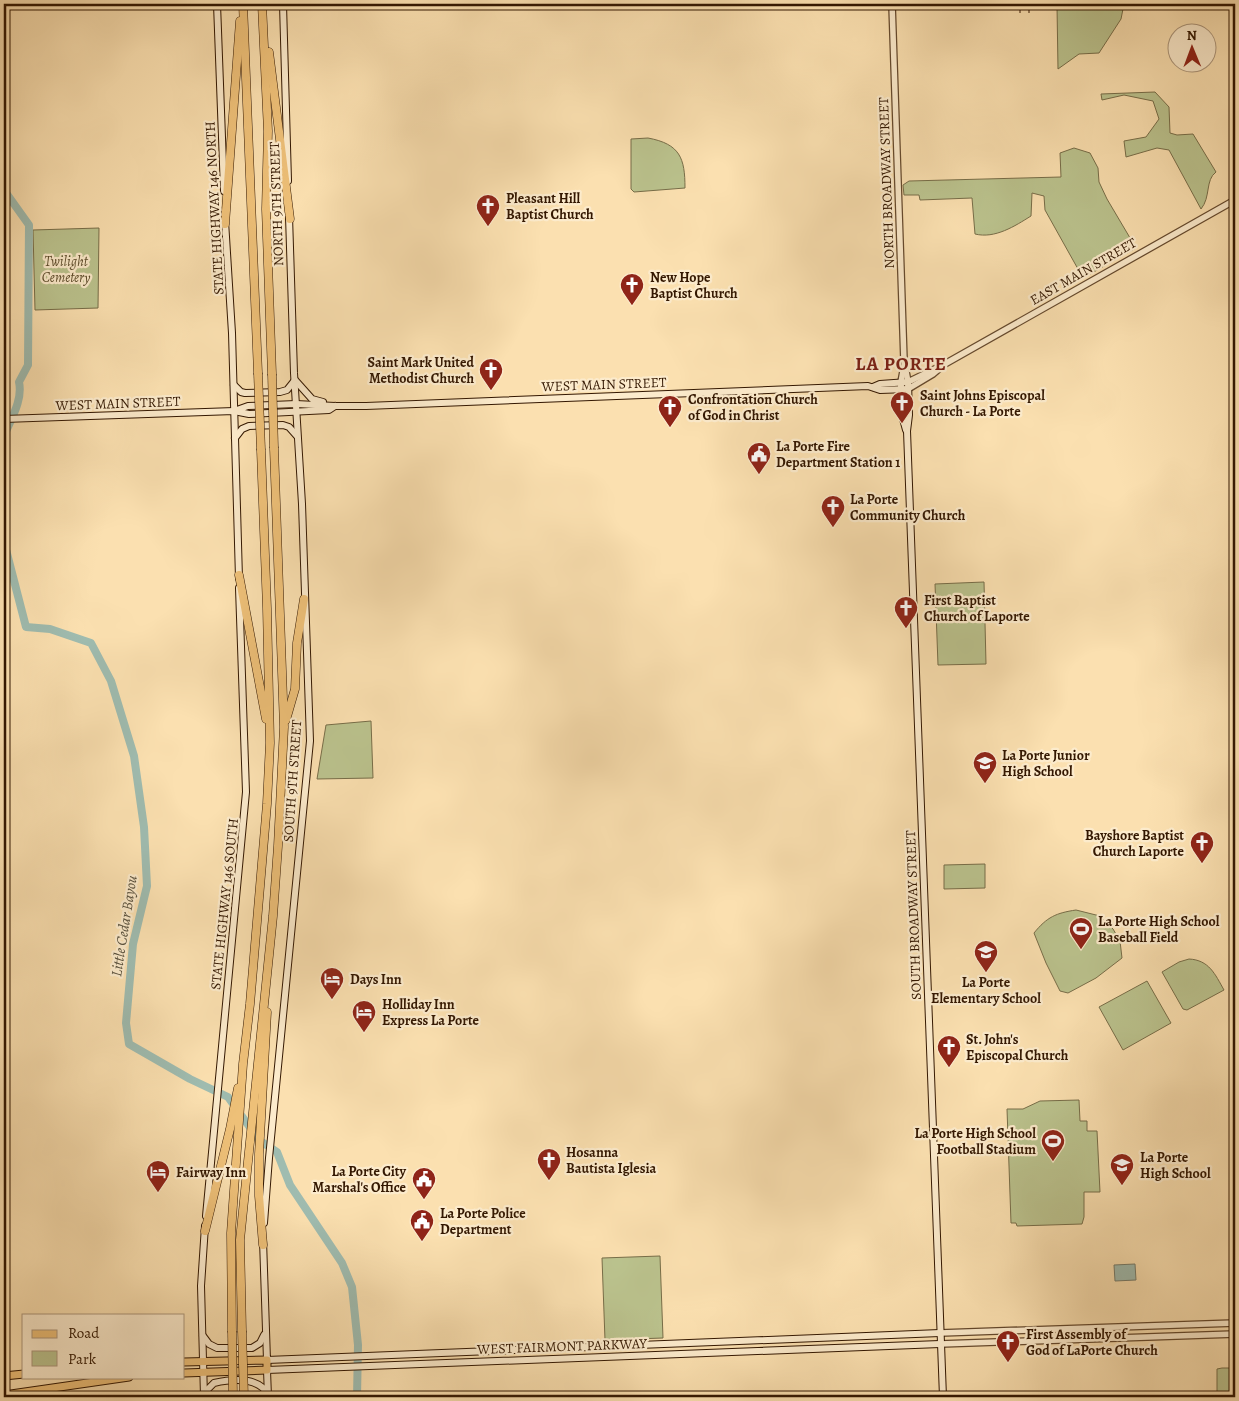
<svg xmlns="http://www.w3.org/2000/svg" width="1239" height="1401" viewBox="0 0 1239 1401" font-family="Alegreya,serif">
	<rect width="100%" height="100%" fill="#fbe0b0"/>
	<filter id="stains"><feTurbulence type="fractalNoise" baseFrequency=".004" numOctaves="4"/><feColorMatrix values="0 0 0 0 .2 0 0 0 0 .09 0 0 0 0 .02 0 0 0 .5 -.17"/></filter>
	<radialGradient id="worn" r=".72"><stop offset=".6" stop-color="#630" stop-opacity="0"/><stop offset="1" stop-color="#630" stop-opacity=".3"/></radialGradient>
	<g fill="#bbc38e" stroke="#776d48">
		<path d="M 1124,4 L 1121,19 L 1099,53 L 1079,54 L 1058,69 L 1057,6 Z"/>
		<path d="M 1155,92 L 1169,107 L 1170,133 L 1177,135 L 1193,134 L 1216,172 C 1205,180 1211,197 1201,209 L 1169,150 L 1157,148 L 1126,157 L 1124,141 L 1146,137 L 1159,119 L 1153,101 L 1124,95 L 1102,100 L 1101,94 Z"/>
		<path d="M 648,138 C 680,144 685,158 685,188 L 634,192 L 631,189 L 631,139 Z"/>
		<path d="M 1074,148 L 1090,153 L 1098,168 L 1099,182 L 1107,199 L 1136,248 L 1083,278 L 1045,210 L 1044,196 L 1032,193 L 1031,216 C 1015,226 995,239 975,234 L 972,198 L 920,200 L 919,195 L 904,195 L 903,185 L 909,181 L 1061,177 L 1060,153 Z"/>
		<path d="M 99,228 L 98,308 L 35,310 L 33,230 Z"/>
		<path d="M 984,582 L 986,664 L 938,665 L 935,584 Z"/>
		<path d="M 371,721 L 373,778 L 317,779 L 326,725 Z"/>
		<path d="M 985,864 L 985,888 L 944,889 L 944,865 Z"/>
		<path d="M 1076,910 L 1100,916 L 1113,929 L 1120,941 L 1122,958 L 1096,978 L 1068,993 L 1060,991 L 1046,963 L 1034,933 C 1047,917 1056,913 1076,910 Z"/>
		<path d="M 1189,959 C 1209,960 1215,974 1224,990 L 1187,1010 L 1183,1009 L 1162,972 L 1179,962 Z"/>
		<path d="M 1147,981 L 1171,1023 L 1123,1050 L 1099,1007 Z"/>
		<path d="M 1079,1100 L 1080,1121 L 1087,1121 L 1087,1131 L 1097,1131 L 1100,1192 L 1084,1192 L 1084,1217 L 1082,1224 L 1017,1226 L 1016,1223 L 1011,1223 L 1007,1109 L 1023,1109 L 1040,1101 Z"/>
		<path d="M 660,1256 L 663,1338 L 605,1340 L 602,1258 Z"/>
		<path d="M 1222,1368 L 1235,1368 L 1235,1397 L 1217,1397 L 1217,1369 Z"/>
	</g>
	<path fill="#9fbcb0" stroke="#747a6a" d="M 1135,1264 L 1136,1280 L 1115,1281 L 1114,1265 Z"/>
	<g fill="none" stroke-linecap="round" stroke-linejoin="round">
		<g stroke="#9fbcb0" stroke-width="8">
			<path d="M 4,190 L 29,225 L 28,365 L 19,382 C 23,400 11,419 4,436"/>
			<path d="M 4,542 L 26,627 L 50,629 L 91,643 L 111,681 L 134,756 L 144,827 L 147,886 L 133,944 L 126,1023 L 129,1044 L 190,1079 L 228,1097 L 259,1140 L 277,1152 L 290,1185 L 342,1263 L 352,1287 L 358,1345 L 357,1397"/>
		</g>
		<g stroke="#65492d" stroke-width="8">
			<g id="tertiary">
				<path d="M 892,4 L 904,361 L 908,382 L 943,365 L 1235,200"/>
				<path d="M 901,382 L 904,366"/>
				<path d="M 908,389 L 933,374 L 940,368"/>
				<path d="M 940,1333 L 1235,1323"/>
				<path d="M 940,1344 L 1235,1334"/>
			</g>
		</g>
		<g stroke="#331701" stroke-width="8">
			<g id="secondary">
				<path d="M 217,4 L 224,191"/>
				<path d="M 283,4 L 288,181"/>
				<path d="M 225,221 L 232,333 L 239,578"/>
				<path d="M 234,385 L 241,392 L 245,393 L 280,392 L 287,390 L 295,380 L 312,399 L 323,402"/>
				<path d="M 901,386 L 903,419 L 906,430"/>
				<path d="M 873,387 L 880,384 L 908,382 L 909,415 L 907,431 L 943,1397"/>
				<path d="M 234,411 L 248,406 L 296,404 L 335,406 L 366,406 L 868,386 L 880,390 L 908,389"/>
				<path d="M 4,419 L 234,411 L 249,414 L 329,410 L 335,406"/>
				<path d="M 235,438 L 242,429 L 249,426 L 283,425 L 289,427 L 297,436"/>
				<path d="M 206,1216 L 246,792 L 239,588"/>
				<path d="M 264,1223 L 269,1158 L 310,741 L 302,504 L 294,373 L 289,216"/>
				<path d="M 263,1240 L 267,1360 L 940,1333"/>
				<path d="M 203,1336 L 209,1344 L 217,1348 L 252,1348 L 260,1343 L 264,1335"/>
				<path d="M 204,1393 L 214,1383 C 232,1379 257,1376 268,1394"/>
				<path d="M 204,1397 L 201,1286 L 205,1226"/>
				<path d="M 268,1397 L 267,1370 L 940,1344"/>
			</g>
		</g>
		<g stroke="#331701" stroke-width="9">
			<g id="primary">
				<path d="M 184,1362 L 267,1360 L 267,1370 L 184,1373"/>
				<path d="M 4,1376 L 24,1374"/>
				<path d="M 4,1395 L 129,1377"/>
			</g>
		</g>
		<g stroke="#331701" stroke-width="9">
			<g id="motorway">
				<path d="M 243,4 L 258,373"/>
				<path d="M 262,4 L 268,131 L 266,209 L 272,374"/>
				<path d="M 269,52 L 290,219"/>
				<path d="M 225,224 L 240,21"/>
				<path d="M 239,575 L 266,719"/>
				<path d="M 286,720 L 295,689 L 297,643 L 304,599"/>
				<path d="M 205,1231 L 230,1129 L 238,1088"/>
				<path d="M 263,1245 L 259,1196 L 259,1154 L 267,1012"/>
				<path d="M 232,1331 L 231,1233 L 243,1064 L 250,1004 L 267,804 L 270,743 L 267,608 L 261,450"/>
				<path d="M 242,1331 L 240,1240 L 273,916 L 278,846 L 284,727 L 274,448"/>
			</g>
		</g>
		<use href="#tertiary" stroke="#fcebcc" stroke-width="5.5"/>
		<use href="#secondary" stroke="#fcebcc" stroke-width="6"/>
		<use href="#primary" stroke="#eec078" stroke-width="7"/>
		<use href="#motorway" stroke="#eec078" stroke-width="8"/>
		<g stroke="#331701" stroke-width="1" stroke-dasharray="9 9" stroke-linecap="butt">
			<path d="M 1020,4 L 1020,14"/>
			<path d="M 1029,4 L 1029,13"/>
		</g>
		<g stroke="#331701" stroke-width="9" stroke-linecap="butt">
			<g id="motorway-bridge">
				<path d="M 258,373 L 261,450"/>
				<path d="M 272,374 L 274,448"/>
				<path d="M 232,1331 L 233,1397"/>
				<path d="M 242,1331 L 244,1397"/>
			</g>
		</g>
		<use href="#motorway-bridge" stroke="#eec078" stroke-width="8"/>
	</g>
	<defs>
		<g id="church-pin" transform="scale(1.25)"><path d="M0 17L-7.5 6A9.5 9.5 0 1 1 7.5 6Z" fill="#8f2418" stroke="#fcebcc"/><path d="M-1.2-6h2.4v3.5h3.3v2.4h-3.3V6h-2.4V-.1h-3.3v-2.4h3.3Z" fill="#fff"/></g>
		<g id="civic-pin" transform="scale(1.25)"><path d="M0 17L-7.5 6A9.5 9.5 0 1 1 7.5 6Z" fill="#8f2418" stroke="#fcebcc"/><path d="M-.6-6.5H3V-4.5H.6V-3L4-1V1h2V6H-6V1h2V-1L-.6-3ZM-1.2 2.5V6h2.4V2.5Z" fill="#fff"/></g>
		<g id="school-pin" transform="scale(1.25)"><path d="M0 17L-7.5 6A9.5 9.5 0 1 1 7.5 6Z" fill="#8f2418" stroke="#fcebcc"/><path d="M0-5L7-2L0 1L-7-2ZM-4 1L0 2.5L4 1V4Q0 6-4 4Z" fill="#fff"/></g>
		<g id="stadium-pin" transform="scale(1.25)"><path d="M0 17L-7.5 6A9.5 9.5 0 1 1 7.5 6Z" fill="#8f2418" stroke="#fcebcc"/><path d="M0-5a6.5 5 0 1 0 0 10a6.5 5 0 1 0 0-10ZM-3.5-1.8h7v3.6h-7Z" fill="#fff"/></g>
		<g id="hotel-pin" transform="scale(1.25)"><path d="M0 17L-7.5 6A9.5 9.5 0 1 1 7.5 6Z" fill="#8f2418" stroke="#fcebcc"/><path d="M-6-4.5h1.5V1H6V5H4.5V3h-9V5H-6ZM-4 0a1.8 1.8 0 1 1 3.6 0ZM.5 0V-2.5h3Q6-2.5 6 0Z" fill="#fff"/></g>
	</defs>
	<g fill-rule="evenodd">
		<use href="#church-pin" x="488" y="206"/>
		<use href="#church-pin" x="632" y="285"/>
		<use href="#church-pin" x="491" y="370"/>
		<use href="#church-pin" x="902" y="403"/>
		<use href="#church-pin" x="670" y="407"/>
		<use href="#civic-pin" x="759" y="454"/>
		<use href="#church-pin" x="833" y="507"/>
		<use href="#church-pin" x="906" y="608"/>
		<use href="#school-pin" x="985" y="763"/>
		<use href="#church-pin" x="1202" y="843"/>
		<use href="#stadium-pin" x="1081" y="929"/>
		<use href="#school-pin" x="986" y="952"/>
		<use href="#hotel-pin" x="332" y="979"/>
		<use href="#hotel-pin" x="364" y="1012"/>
		<use href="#church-pin" x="949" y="1047"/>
		<use href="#stadium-pin" x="1053" y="1141"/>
		<use href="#church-pin" x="549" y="1160"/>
		<use href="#school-pin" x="1122" y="1165"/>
		<use href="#hotel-pin" x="158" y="1172"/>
		<use href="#civic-pin" x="424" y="1179"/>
		<use href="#civic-pin" x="422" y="1221"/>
		<use href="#church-pin" x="1008" y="1342"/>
	</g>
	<g text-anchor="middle" stroke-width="4.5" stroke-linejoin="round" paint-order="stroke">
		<g font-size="14" fill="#331701" stroke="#fcebcc">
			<text transform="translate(886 183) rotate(-92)" y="5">NORTH BROADWAY STREET</text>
			<text transform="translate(276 204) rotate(-92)" y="5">NORTH 9TH STREET</text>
			<text transform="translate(214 208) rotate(-93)" y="5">STATE HIGHWAY 146 NORTH</text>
			<text transform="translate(1083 271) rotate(-30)" y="5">EAST MAIN STREET</text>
			<text transform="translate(604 384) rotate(-2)" y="5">WEST MAIN STREET</text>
			<text transform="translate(118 403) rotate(-2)" y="5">WEST MAIN STREET</text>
			<text transform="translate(292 781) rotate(-86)" y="5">SOUTH 9TH STREET</text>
			<text transform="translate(224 904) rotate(-84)" y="5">STATE HIGHWAY 146 SOUTH</text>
			<text transform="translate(913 915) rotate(-92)" y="5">SOUTH BROADWAY STREET</text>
			<text transform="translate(562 1346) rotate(-2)" y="5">WEST FAIRMONT PARKWAY</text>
		</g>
		<g font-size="14" font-weight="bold" fill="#331701" stroke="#fcebcc" text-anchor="start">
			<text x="506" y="203">Pleasant Hill<tspan x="506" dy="16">Baptist Church</tspan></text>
			<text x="650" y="282">New Hope<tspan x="650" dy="16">Baptist Church</tspan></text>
			<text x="474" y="367" text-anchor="end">Saint Mark United<tspan x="474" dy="16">Methodist Church</tspan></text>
			<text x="920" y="400">Saint Johns Episcopal<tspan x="920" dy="16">Church - La Porte</tspan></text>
			<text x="688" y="404">Confrontation Church<tspan x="688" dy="16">of God in Christ</tspan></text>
			<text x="776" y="451">La Porte Fire<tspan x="776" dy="16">Department Station 1</tspan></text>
			<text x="850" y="504">La Porte<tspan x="850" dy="16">Community Church</tspan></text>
			<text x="924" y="605">First Baptist<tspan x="924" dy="16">Church of Laporte</tspan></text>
			<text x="1002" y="760">La Porte Junior<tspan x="1002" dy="16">High School</tspan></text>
			<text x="1184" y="840" text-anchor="end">Bayshore Baptist<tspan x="1184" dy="16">Church Laporte</tspan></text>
			<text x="1098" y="926">La Porte High School<tspan x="1098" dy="16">Baseball Field</tspan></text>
			<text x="350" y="984">Days Inn</text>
			<text x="986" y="987" text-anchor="middle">La Porte<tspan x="986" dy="16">Elementary School</tspan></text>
			<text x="382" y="1009">Holliday Inn<tspan x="382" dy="16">Express La Porte</tspan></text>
			<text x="966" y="1044">St. John's<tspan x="966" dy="16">Episcopal Church</tspan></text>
			<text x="1036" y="1138" text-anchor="end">La Porte High School<tspan x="1036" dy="16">Football Stadium</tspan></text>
			<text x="566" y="1157">Hosanna<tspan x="566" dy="16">Bautista Iglesia</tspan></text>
			<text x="1140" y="1162">La Porte<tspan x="1140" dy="16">High School</tspan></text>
			<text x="406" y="1176" text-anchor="end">La Porte City<tspan x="406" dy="16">Marshal's Office</tspan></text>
			<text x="176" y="1177">Fairway Inn</text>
			<text x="440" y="1218">La Porte Police<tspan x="440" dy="16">Department</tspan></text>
			<text x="1026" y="1339">First Assembly of<tspan x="1026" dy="16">God of LaPorte Church</tspan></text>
		</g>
		<g font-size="14" font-style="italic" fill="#5c4b2b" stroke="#fcebcc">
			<text x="66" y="266">Twilight<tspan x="66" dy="16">Cemetery</tspan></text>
		</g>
		<g font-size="15" font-style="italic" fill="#59513e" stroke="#fcebcc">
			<text transform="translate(124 926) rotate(-81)" y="5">Little Cedar Bayou</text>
		</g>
		<g font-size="19" font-weight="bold" letter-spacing="1" fill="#7a1f14" stroke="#fcebcc">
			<text x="901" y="370">LA PORTE</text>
		</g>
	</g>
	<rect width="1239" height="1401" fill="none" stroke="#fbe0b0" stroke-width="20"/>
	<rect x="5" y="5" width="1229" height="1391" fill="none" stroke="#331701" stroke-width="2.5"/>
	<rect x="10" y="10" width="1219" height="1381" fill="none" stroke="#331701"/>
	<rect x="22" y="1314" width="162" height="65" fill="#fcebcc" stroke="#ac967b"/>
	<rect x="32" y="1330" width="25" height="8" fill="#eec078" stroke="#ac967b"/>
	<text x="68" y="1338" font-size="15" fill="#331701">Road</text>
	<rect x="32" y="1351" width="25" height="15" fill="#bbc38e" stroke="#ac967b"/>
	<text x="68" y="1364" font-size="15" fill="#331701">Park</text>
	<g transform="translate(1192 48) rotate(359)"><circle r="24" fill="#fcebcc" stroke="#ac967b"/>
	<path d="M0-4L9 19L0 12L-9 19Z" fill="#8f2418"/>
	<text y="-8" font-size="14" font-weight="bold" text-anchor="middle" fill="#331701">N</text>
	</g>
	<rect width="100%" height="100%" filter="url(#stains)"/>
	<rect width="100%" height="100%" fill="url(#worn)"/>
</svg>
